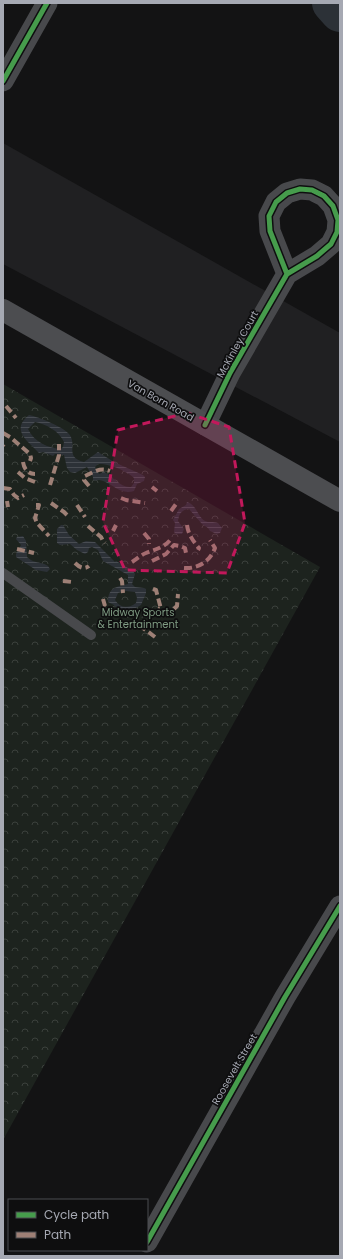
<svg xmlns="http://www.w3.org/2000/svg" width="343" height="1259" viewBox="0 0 343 1259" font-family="Poppins,sans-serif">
	<defs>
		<pattern id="park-crowns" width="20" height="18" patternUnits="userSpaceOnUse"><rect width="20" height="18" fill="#1d231e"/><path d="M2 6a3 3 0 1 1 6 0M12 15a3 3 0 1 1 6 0" fill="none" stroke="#3b403c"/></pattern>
		<pattern id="water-rules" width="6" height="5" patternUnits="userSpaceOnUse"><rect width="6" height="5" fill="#2c3137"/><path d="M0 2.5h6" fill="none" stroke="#484c52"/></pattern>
	</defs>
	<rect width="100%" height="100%" fill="#131314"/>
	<path fill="#202022" d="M 3,143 L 340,333 L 340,442 L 3,264 Z"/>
	<path fill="url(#park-crowns)" d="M 3,384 L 320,567 L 3,1140 Z"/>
	<g fill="url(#water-rules)" fill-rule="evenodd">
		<path d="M 29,415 C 39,417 63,427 69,434 C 78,445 64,457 84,462 L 98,452 L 114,462 L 143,475 L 145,477 L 144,481 L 137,484 L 134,491 C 120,496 110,481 99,480 C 97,480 95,481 93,480 L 93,477 L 87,467 L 75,473 L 70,472 L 67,468 L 64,455 L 55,454 L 53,456 L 43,452 L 39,453 C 28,441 10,430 29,415 ZM 35,422 C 46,424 59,431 64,442 L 63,447 L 61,449 C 48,448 34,442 28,429 ZM 98,464 C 108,463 127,471 134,478 L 134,483 L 131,487 C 120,488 113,476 104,472 L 99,474 L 95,467 Z"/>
		<path d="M 187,502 C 197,505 197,516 205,521 C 209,523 213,521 218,523 L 222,528 L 220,533 L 217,534 L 210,531 L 208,528 L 202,524 L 189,509 C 181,510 179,514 178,521 L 184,529 L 182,534 L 176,534 L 174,532 L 175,523 L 173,520 L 179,509 L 186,505 Z"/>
		<path d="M 61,525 L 63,525 L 69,535 L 79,544 L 86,541 L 95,542 L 115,562 L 116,561 L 133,571 L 135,574 L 132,584 L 135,587 L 144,588 L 146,589 L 146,593 L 141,605 L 129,612 L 117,608 L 114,605 L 108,602 C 108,587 117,587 128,584 L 128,575 L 103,561 L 98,550 L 92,547 L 89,548 L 88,552 L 85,554 L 77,550 L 70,544 L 60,545 L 57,543 L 57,529 ZM 126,591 L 135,592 L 137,598 L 136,603 C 128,609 120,608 115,600 L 118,593 Z"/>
		<path d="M 23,536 L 26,541 L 27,557 C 35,565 47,561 50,569 L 47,572 L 36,570 L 16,557 L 16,554 L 21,545 L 16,539 L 17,537 Z"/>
	</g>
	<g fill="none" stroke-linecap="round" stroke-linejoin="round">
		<path stroke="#2c3137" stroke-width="40" d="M 332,3 L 340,12"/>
		<path stroke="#48494c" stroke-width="10" d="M 3,573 L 91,635"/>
		<g stroke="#48494c" stroke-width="21">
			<path d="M 3,81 L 47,3"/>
			<path d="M 205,425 L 230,373 L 287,274 L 317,256 L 331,244 L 337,232 L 338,220 L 333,206 L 324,196 L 312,190 L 300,189 L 287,193 L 276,202 L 269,216 L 270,231 L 287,274"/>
			<path d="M 147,1242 L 285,997 L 340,906"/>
		</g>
		<path stroke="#4c4d50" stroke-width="22" d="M 3,310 L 340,501"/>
		<g stroke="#9e8076" stroke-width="4" stroke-dasharray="8 4" stroke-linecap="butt">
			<path d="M 6,406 L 16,418"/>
			<path d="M 3,433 L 10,437 L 30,454 L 31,458 L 30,461"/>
			<path d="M 3,446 L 4,447"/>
			<path d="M 23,462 C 24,469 28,474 35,474"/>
			<path d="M 18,472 L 25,478 L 35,482"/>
			<path d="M 50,485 L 59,455 L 59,444"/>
			<path d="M 89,486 L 84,480 L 85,476 C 94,472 100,467 110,471"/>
			<path d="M 152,487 L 157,491"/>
			<path d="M 3,488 L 10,489 L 14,495 L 18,498 L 24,495"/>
			<path d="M 121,498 L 126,500 L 145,503"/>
			<path d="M 7,501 L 8,507"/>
			<path d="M 51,503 L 64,512 L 67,515 L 67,518"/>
			<path d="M 36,505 L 39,505 L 35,518 L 37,523 L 49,536"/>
			<path d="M 77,505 L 85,517"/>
			<path d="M 171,511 L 176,504"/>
			<path d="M 187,525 C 188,534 193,541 199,548 L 198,550"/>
			<path d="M 88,526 L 101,537 L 103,541 L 105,543"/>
			<path d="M 113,531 L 116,525"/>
			<path d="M 144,533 L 149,539 L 149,544"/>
			<path d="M 17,549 L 34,553"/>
			<path d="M 152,561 L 166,554 L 174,545 L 180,546 L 185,548 L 186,553"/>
			<path d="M 132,562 C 137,559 141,555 146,553 C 156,549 164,548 171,539"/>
			<path d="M 75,563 C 79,567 84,570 89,566"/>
			<path d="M 184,568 C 197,569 210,562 215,548 L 210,540"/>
			<path d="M 120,578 L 122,581 L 123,593"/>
			<path d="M 63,581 L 72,582"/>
			<path d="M 153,589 L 156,590 L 161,609 L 158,609"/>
			<path d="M 103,599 L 105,606 L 108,608"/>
			<path d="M 174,609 L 177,606 L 178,594"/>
			<path d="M 139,625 L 155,637 L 159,637"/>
		</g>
		<g stroke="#0e0e0f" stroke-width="8">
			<g id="cycleway">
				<path d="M 3,81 L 47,3"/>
				<path d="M 205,425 L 230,373 L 287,274 L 317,256 L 331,244 L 337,232 L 338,220 L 333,206 L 324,196 L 312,190 L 300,189 L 287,193 L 276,202 L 269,216 L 270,231 L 287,274"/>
				<path d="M 147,1242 L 285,997 L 340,906"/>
			</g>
		</g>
		<use href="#cycleway" stroke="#469c4c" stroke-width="5"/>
	</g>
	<path fill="#c2185b" fill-opacity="0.2" stroke="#c2185b" stroke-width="3" stroke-dasharray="8 5" stroke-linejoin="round" d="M 187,413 L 229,427 L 245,523 L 227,573 L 125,570 L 103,522 L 118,430 Z"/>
	<g text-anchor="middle" stroke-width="3.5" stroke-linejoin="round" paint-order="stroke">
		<g font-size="10" fill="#a6a9b3" stroke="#0e0e0f">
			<text transform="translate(237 344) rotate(-61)" y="4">McKinley Court</text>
			<text transform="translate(161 400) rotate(29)" y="4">Van Born Road</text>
			<text transform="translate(234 1069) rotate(-60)" y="4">Roosevelt Street</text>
		</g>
		<g font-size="10" fill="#7f9b83" stroke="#0e0e0f">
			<text x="138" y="616">Midway Sports<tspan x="138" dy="12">&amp; Entertainment</tspan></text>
		</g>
	</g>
	<rect width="343" height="1259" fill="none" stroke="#a6a9b3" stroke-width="8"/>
	<rect x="8" y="1199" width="140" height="52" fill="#0e0e0f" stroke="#4b4c51"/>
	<rect x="16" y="1212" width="20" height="6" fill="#469c4c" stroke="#4b4c51"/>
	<text x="44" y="1219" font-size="12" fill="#a6a9b3">Cycle path</text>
	<rect x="16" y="1232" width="20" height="6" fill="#9e8076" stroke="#4b4c51"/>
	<text x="44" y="1239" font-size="12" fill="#a6a9b3">Path</text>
</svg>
